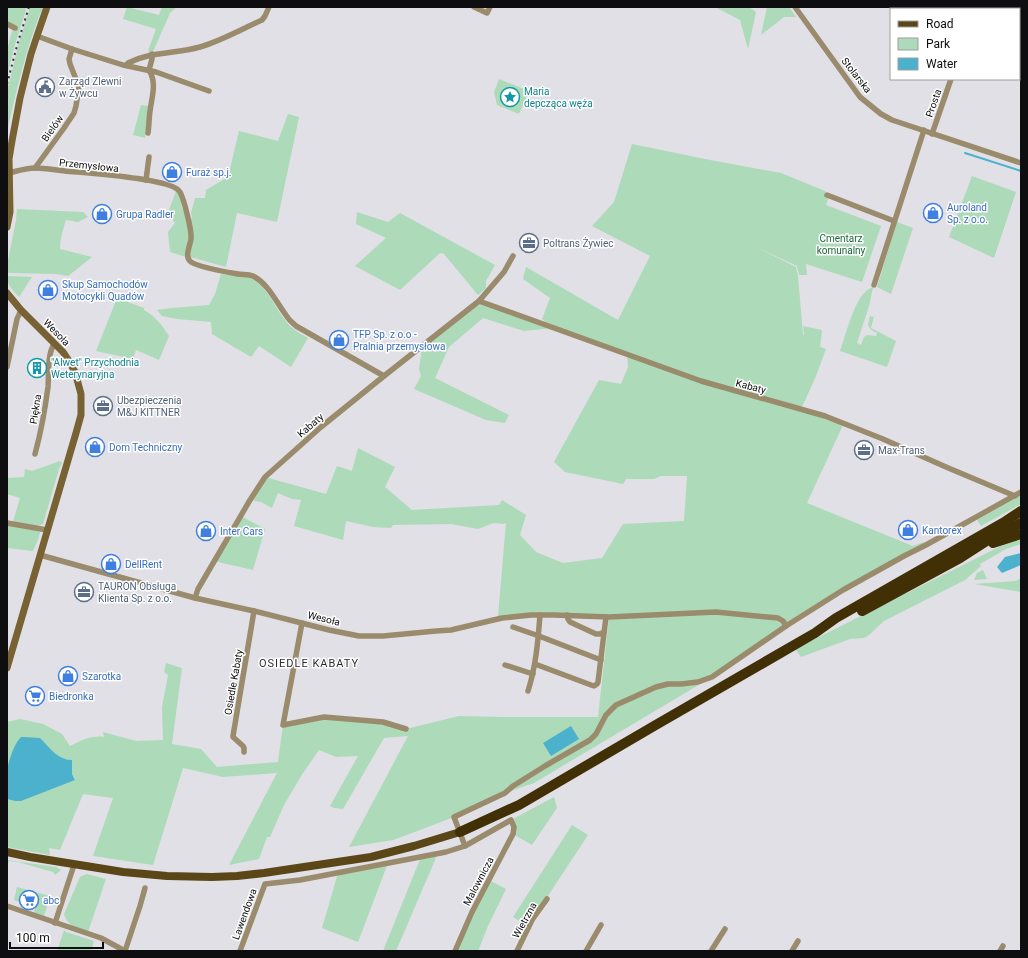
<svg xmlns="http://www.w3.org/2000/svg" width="1028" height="958" viewBox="0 0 1028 958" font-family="Roboto,sans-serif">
	<rect width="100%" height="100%" fill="#e0e0e6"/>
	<g fill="#addab8">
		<path d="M 7,7 L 27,7 L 16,41 L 7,76 L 7,50 L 12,31 L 17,26 L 7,22 Z"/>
		<path d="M 30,7 L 43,7 C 26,46 17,90 7,131 L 7,92 L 19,42 Z"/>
		<path d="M 127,7 L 159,15 L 162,7 L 177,7 L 170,13 L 152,54 L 148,51 L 156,29 L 123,19 Z"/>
		<path d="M 715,7 L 749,7 L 756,12 L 748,49 L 740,20 Z"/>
		<path d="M 767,7 L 789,7 L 796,17 L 784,17 L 761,35 Z"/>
		<path d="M 499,79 L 529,91 L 519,114 L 497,105 L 494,92 Z"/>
		<path d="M 141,105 L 148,106 L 145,138 L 133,135 Z"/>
		<path d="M 288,114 L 299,117 L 277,222 L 237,213 L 226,267 L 194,258 L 186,257 L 170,252 L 168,232 L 175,223 L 168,213 L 176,191 L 180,195 L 182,208 L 190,219 L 192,218 L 191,213 L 195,198 L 205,198 L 206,190 L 228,177 L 239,131 L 278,141 Z"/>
		<path d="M 632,144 L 710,160 L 781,173 L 825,191 L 828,199 L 826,205 L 881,226 L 862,282 L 806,264 L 807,275 L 799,275 L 797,266 L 754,246 L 796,267 L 798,276 L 803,335 L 804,335 L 803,326 L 822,330 L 820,347 L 826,349 L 816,376 L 802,407 L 843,425 L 807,503 L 913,546 L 924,542 L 926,545 L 843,590 L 712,677 L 534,783 L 505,793 L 454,817 L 412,833 L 393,840 L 349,847 L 408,736 L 384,738 L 343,809 L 334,808 L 330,806 L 358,756 L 336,757 L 319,750 L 301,776 L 284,805 L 270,837 L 267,837 L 259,859 L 229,865 L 277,773 L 223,777 L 183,768 L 153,865 L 93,856 L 113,798 L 83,794 L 60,850 L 49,848 L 50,855 L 7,847 L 7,799 L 15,801 L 75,779 L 72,774 L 72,760 C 58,760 49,747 39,738 L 33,738 L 19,740 L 15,747 L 7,770 L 7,722 L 20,719 L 43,724 L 62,734 L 70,746 C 81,741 91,735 104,737 L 103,732 L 136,741 L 163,740 L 162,707 L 168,675 L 164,672 L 166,663 L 182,668 L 172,744 L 201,749 L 217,767 L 278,762 L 283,725 L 324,717 L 383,722 L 406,729 L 459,716 L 503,717 L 598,717 L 609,618 L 498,616 L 506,523 L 503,524 L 494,523 L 478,529 L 451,524 L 393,525 L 391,528 L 373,527 L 346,521 L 343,540 L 294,526 L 301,500 L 292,499 L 278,493 L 272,508 L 261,502 L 250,500 L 265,477 L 326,494 L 337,466 L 352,471 L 358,448 L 395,467 L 385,487 L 412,510 L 499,505 L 502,500 L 526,515 L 520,535 L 536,552 L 563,563 L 602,558 L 623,524 L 684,521 L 687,476 L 661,476 L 654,479 L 626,479 L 623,484 L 565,472 L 554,462 L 599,380 L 621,384 L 628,367 L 627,355 L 553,328 L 524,331 L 483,318 L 449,347 L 435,378 L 509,415 L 505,423 L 486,420 L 414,389 L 421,376 L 419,369 L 422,348 L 479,301 L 552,327 L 542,319 L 550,298 L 523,279 L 526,267 L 618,320 L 650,256 L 592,226 L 614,202 Z"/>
		<path d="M 972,176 L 1016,192 L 994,258 L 949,237 Z"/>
		<path d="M 17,209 L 83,212 L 88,217 L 78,222 L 66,220 C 63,230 60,238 60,249 L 92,257 L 68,276 L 56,274 L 9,273 L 7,272 L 7,266 L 16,220 Z"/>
		<path d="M 357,212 L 388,222 L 400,213 L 495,265 L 486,281 L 486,288 L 478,295 L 444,254 L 440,253 L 400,290 L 355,266 L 386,238 L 356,224 Z"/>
		<path d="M 897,222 L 913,228 L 891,294 L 877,287 Z"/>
		<path d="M 221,274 C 229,275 249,276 254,280 C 268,288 278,314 290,326 C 295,331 302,334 308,338 L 291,367 L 259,346 L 251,357 L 212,334 L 211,322 L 177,319 L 162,316 L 157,310 L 172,308 L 209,305 L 215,294 Z"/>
		<path d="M 7,276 L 32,277 L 19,297 C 13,291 7,285 7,276 Z"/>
		<path d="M 873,287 L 869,306 L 857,343 L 861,345 L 864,337 L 867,335 L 876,336 L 877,333 L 871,330 L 868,325 L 870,316 L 872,317 L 874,316 L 871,328 L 896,341 L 887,367 L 840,351 C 846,335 853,304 865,292 C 867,290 870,288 873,287 Z"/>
		<path d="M 117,298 L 144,308 L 144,310 C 156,317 161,324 169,336 L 159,360 L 136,350 L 133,359 L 96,351 Z"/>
		<path d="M 60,461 L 62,463 L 59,469 L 43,524 L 38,526 L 13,522 L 20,498 L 7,494 L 7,478 L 24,477 L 25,469 L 32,471 Z"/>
		<path d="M 1021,495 L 1021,504 L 981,526 L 977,520 Z"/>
		<path d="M 241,516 L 265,529 L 253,570 L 214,561 Z"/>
		<path d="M 7,523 L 41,529 L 38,540 L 33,551 L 7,548 Z"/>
		<path d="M 1021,539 L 1021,544 L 1006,549 L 980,564 L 981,566 L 965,580 L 884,621 L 869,635 L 864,638 L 850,639 L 801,657 L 795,649 L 1001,546 Z"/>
		<path d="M 983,570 L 987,579 L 974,580 L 977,573 Z"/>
		<path d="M 1021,578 L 1021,592 L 974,584 L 1016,581 Z"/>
		<path d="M 554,797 L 557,808 L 532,845 L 513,834 L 511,820 Z"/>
		<path d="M 572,825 L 588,835 L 532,920 L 529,927 L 513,917 Z"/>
		<path d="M 438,853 L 396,951 L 383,951 L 421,857 Z"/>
		<path d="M 7,860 L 56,867 L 61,870 L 55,875 L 53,872 L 18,862 L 9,861 L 8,864 L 7,864 Z"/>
		<path d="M 388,863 L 358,942 L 322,928 L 338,873 Z"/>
		<path d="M 87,874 L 106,879 L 88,932 C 76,927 69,928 64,914 L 80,877 L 84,875 Z"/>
		<path d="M 489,880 L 506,889 L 488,926 L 478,951 L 455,951 Z"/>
		<path d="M 17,887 L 50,896 L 44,916 L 34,913 L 37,900 L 21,895 L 19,902 L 14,900 Z"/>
		<path d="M 64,930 L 66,932 L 94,941 L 91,951 L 57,951 Z"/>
	</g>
	<g fill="#4bb1cd">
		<path d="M 1021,553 L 1021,565 L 1002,573 L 997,567 L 1005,557 Z"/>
		<path d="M 571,726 L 579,739 L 551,756 L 543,743 Z"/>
		<path d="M 21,737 L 24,737 L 40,738 C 49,747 58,760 72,760 L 72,774 L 75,780 L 21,801 L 15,801 L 7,799 C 7,790 6,779 7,770 C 9,760 14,744 21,737 Z"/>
	</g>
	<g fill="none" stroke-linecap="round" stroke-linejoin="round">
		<path stroke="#4bb1cd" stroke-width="2" d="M 965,153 L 1021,171"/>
		<g stroke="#9a8b6d" stroke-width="5.5">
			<path d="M 474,7 L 487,13 L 490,7"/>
			<path d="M 795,7 L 860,97 L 881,114 L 892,120 L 1021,163"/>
			<path d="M 975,9 L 976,7"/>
			<path d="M 7,24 L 15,28"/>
			<path d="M 37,36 L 72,49 L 123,65 L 156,72 L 209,91"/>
			<path d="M 127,65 L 128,63 C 152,51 175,54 200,47 C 221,41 242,29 262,20 L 265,16 L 269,7"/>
			<path d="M 148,133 C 149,126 149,118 150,111 C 152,96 157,83 149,70 L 152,59 L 152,54"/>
			<path d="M 932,134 L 951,79"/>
			<path d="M 35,168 L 64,128 L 74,113 L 76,106 L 79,87 L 70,64 L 69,59 L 72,49"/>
			<path d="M 9,173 C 17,171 26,168 35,168 C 45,168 55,170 65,171 C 84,173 172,178 180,192 C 184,199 192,231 191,239 C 190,246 184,257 191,262 C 201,268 226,272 238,274 C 243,275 248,274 253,276 C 269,284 277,304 288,318 C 290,321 293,323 296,326 L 384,376"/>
			<path d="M 146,180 L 149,157"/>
			<path d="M 827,195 L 894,221"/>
			<path d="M 874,285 L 924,130"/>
			<path d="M 479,301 L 701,381 L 825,416 L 883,439 L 946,467 L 1015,496"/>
			<path d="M 7,367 L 17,319 L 21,310"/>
			<path d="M 35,454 C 41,432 45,410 48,387 C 49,373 47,356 54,344"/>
			<path d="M 7,523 L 47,530"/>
			<path d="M 40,555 L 195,598 L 254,611 L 329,630 L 359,636 L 383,636 L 436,631 L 451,630 L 502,618 L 531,615 L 554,615 L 609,617 L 716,612 L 778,618 L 783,621 L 786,626"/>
			<path d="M 195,598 L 198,589 L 250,500 L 265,477 L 321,427 L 384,376 L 479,301 L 504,272 L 513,256"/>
			<path d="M 567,615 L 568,619 L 570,622 L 596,634 L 600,634 L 604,632"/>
			<path d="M 302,623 L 283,725 L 324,717 L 383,722 L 406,729"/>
			<path d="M 513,627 L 539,636 L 601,660"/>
			<path d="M 535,664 L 591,685 L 594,686 L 597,684 L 598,682 L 606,617"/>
			<path d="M 505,665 L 533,674"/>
			<path d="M 528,691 C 536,666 538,641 540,615"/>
			<path d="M 244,752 L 244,748 L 243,746 L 233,737 L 233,736 L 254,611"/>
			<path d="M 465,846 L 454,817 L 505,793 L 513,786 L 545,766 L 590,740 L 596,734 L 606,715 L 616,705 L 656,687 L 668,684 L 681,684 L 698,682 L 712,677 L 786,626 L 843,590 L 904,556 L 926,545 L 1021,492"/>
			<path d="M 7,906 L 101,938 L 125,951"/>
			<path d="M 55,923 L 74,865"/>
			<path d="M 125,951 L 140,906 L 145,888"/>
			<path d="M 240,951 L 265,884 L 300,880 L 446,852 L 465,846 L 511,820 L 514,827 L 513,834 L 472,912 L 455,951"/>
			<path d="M 517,951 L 532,920 L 547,899"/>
			<path d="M 586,951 L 601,925"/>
			<path d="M 711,951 L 725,929"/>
			<path d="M 792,951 L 798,941"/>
			<path d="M 1000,951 L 1003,946"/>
		</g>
		<g stroke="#786234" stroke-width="7">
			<path d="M 7,227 L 10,212 L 9,159 L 12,141 L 20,98 L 31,54 L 37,36 L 47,7"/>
			<path d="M 7,293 L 21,310 L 63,352 L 69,361 L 75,372 L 81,394 L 81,415 L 76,433 L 7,668"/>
		</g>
		<path stroke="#5b4617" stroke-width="8" d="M 7,852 L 30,857 L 123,872 L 167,876 L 212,877 L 237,876 L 264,873 L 371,857 L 414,846 L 460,832"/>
		<g stroke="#412f05" stroke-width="10">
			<path d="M 993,543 L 1021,534"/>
			<path d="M 862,611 L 960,558 L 988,540 L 1021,523"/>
			<path d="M 460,832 L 519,805 L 654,726 L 815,633 L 836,618 L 1006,521 L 1021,511"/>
		</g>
		<path stroke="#363639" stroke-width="2" stroke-dasharray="2 4" stroke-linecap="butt" d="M 7,84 L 18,42 L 29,7"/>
	</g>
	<defs>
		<g id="civic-ring" transform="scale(1)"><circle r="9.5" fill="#fff" stroke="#5c6f8a" stroke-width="1.5"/><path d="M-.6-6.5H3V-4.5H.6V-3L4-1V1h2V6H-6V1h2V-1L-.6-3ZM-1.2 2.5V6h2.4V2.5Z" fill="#5c6f8a"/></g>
		<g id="sight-ring" transform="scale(1)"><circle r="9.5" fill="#fff" stroke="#0f9aa8" stroke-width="1.5"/><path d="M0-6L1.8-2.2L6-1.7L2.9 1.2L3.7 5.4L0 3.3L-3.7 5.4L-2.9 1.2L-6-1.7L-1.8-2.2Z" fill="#0f9aa8"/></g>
		<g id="shop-ring" transform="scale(1)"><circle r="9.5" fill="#fff" stroke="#3f7fe0" stroke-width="1.5"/><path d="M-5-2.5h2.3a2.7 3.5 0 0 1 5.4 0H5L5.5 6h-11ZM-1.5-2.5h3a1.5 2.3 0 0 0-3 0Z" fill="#3f7fe0"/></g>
		<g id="office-ring" transform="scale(1)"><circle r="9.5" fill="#fff" stroke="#5c6f8a" stroke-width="1.5"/><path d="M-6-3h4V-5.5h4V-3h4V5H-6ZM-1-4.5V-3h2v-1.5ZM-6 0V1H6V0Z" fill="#5c6f8a"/></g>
		<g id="building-ring" transform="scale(1)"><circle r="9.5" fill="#fff" stroke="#0f9aa8" stroke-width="1.5"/><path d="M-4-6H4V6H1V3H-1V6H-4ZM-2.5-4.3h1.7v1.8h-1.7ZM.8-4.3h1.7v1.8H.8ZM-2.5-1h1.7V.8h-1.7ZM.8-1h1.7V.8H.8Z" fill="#0f9aa8"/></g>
		<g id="supermarket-ring" transform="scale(1)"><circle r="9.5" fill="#fff" stroke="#3f7fe0" stroke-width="1.5"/><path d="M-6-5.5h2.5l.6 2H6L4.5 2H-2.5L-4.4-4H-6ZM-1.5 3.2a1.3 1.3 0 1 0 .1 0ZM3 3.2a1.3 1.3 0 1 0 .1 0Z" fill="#3f7fe0"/></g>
	</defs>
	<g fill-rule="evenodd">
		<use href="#civic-ring" x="45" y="87"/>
		<use href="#sight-ring" x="510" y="97"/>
		<use href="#shop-ring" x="172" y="172"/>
		<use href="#shop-ring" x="933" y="213"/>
		<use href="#shop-ring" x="102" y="214"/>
		<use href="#office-ring" x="529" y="243"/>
		<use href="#shop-ring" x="48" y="290"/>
		<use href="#shop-ring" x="339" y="340"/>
		<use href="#building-ring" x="37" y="368"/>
		<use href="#office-ring" x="103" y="406"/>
		<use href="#shop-ring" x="95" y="447"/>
		<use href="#office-ring" x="864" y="450"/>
		<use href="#shop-ring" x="908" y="530"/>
		<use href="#shop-ring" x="206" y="531"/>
		<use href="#shop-ring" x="111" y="564"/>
		<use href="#office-ring" x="84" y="592"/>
		<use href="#shop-ring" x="68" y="676"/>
		<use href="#supermarket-ring" x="35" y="696"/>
		<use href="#supermarket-ring" x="29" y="900"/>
	</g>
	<g text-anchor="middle" stroke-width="3" stroke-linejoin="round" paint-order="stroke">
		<g font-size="10" fill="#0e0e10" stroke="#fff">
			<text transform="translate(857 75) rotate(52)" y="4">Stolarska</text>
			<text transform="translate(933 103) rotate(-71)" y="4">Prosta</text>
			<text transform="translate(52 128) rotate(-55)" y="4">Bielów</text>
			<text transform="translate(89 165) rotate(6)" y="4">Przemysłowa</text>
			<text transform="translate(57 332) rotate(46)" y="4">Wesoła</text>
			<text transform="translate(751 386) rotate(15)" y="4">Kabaty</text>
			<text transform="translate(35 409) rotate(-81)" y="4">Piękna</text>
			<text transform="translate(310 425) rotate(-41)" y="4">Kabaty</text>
			<text transform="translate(324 618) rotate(14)" y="4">Wesoła</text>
			<text transform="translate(233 682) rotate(-80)" y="4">Osiedle Kabaty</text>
			<text transform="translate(478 881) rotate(-62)" y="4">Malownicza</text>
			<text transform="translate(244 914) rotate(-70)" y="4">Lawendowa</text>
			<text transform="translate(524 920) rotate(-61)" y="4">Wietrzna</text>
		</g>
		<g font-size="10" fill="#4e5e75" stroke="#fff" text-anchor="start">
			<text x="59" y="85">Zarząd Zlewni<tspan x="59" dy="12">w Żywcu</tspan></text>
			<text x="543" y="247">Poltrans Żywiec</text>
			<text x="117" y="404">Ubezpieczenia<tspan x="117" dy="12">M&amp;J KITTNER</tspan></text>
			<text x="878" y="454">Max-Trans</text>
			<text x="98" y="590">TAURON Obsługa<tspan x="98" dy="12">Klienta Sp. z o.o.</tspan></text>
		</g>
		<g font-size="10" fill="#0d838f" stroke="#fff" text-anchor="start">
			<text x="524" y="95">Maria<tspan x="524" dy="12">depcząca węża</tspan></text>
			<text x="51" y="366">"Alwet" Przychodnia<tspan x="51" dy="12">Weterynaryjna</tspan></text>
		</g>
		<g font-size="10" fill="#366cbe" stroke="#fff" text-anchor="start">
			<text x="186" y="176">Furaż sp.j.</text>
			<text x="947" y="211">Auroland<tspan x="947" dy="12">Sp. z o.o.</tspan></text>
			<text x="116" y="218">Grupa Radler</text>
			<text x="62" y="288">Skup Samochodów<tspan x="62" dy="12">Motocykli Quadów</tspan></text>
			<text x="353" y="338">TFP Sp. z o.o -<tspan x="353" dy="12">Pralnia przemysłowa</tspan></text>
			<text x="109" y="451">Dom Techniczny</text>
			<text x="922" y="534">Kantorex</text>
			<text x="220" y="535">Inter Cars</text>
			<text x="125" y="568">DellRent</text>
			<text x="82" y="680">Szarotka</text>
			<text x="49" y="700">Biedronka</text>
			<text x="43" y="904">abc</text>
		</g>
		<g font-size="10" fill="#1a6536" stroke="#fff">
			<text x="841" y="242">Cmentarz<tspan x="841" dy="12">komunalny</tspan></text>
		</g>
		<g font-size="11" letter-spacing="1" fill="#2d2c32" stroke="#fff">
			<text x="309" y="667">OSIEDLE KABATY</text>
		</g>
	</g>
	<rect width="1028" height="958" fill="none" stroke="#0e0e10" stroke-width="16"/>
	<rect x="890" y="8" width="130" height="72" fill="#ffffff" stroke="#9f9f9f"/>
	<rect x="898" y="21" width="20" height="6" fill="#5b4617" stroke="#9f9f9f"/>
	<text x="926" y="28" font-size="12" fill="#0e0e10">Road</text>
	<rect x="898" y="38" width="20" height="12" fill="#addab8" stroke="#9f9f9f"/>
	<text x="926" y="48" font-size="12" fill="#0e0e10">Park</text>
	<rect x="898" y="58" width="20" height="12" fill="#4bb1cd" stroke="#9f9f9f"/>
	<text x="926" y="68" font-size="12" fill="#0e0e10">Water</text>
	<path d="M10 942v6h93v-6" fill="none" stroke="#0e0e10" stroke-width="2"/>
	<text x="16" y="942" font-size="12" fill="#0e0e10" stroke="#ffffff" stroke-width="3" paint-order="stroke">100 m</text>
</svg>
